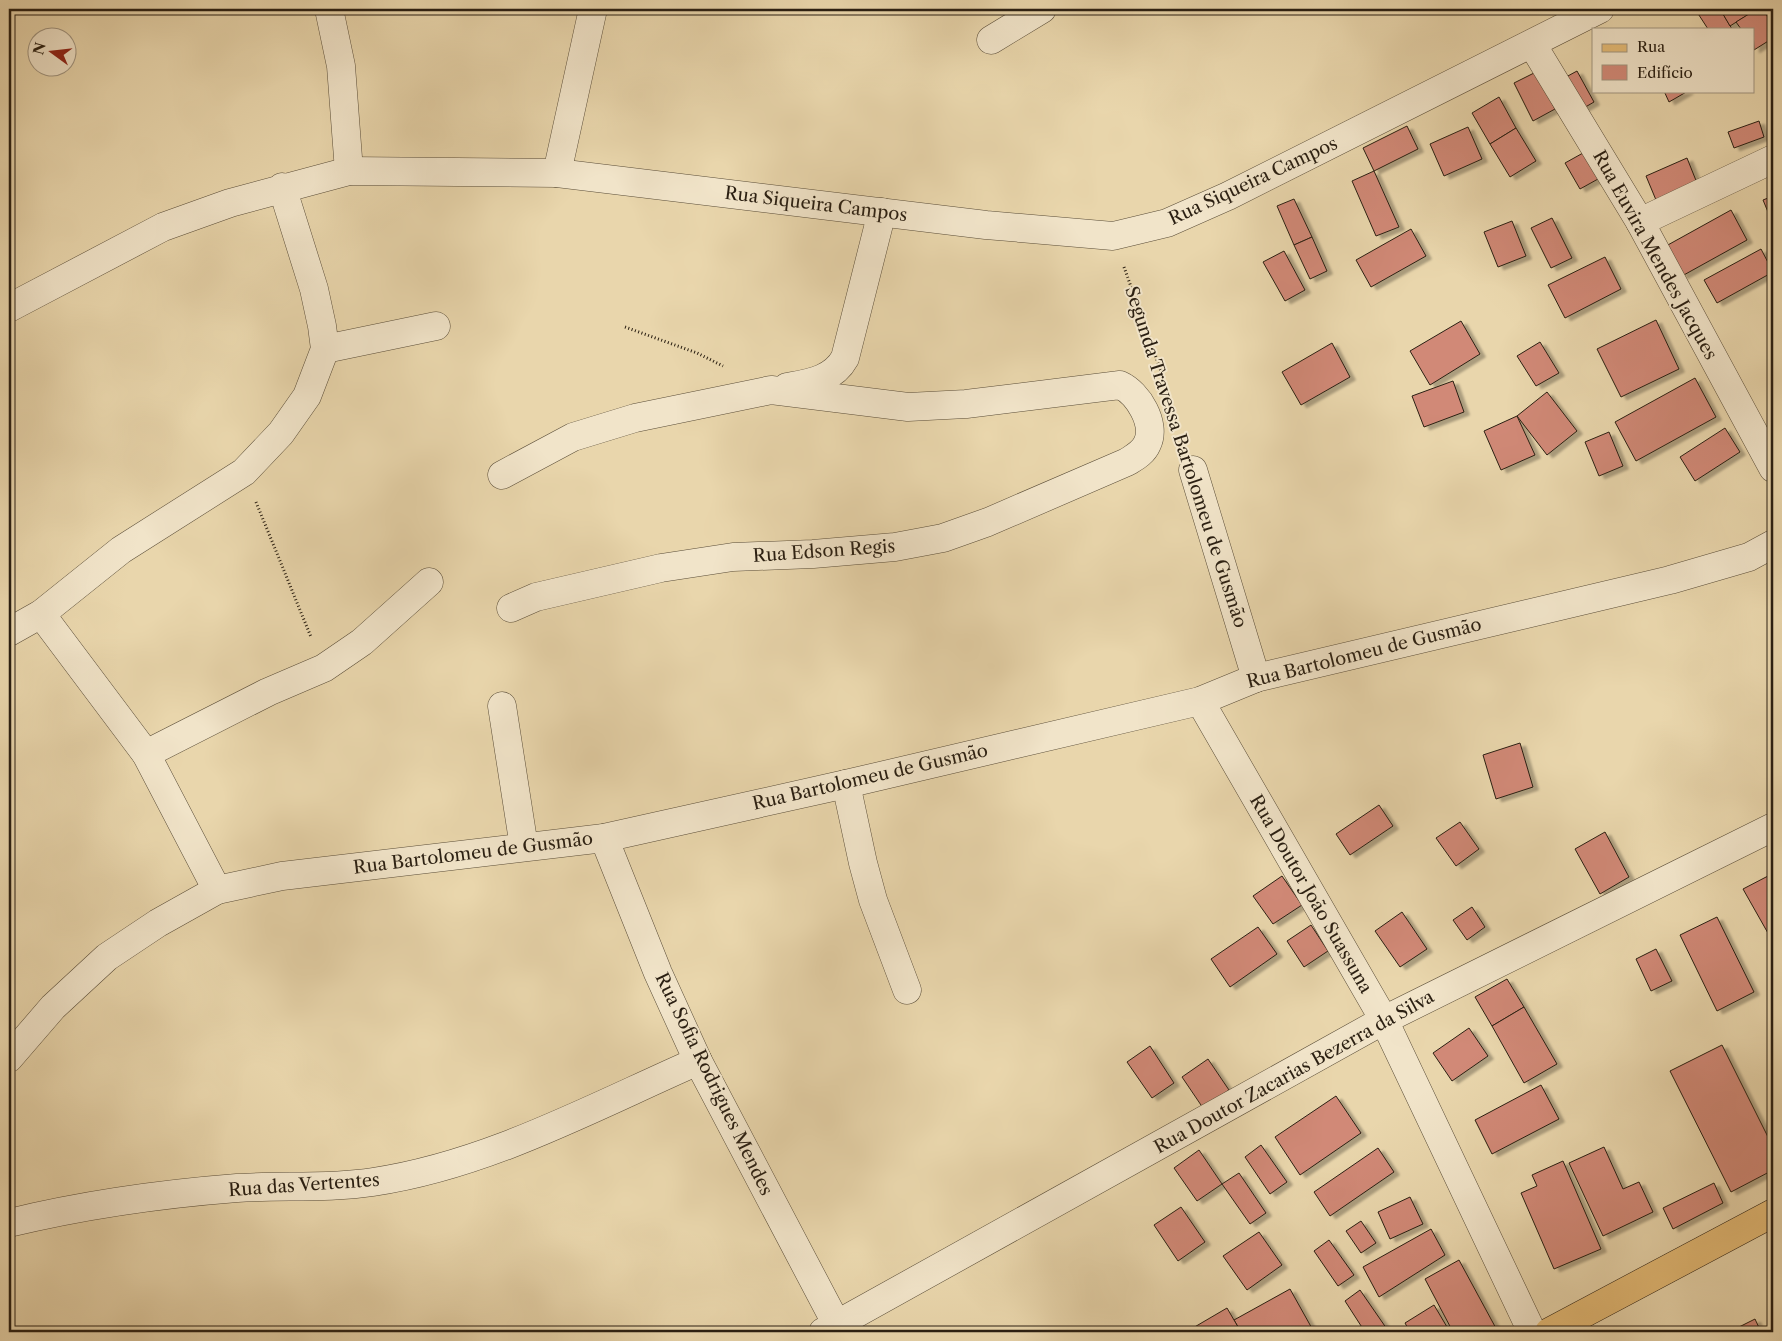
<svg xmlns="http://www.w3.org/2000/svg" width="1782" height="1341" viewBox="0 0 1782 1341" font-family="'Libre Caslon Text',serif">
	<defs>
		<filter id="shadow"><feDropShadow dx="5.5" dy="3" stdDeviation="1" flood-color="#0004"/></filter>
	</defs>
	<rect width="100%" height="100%" fill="#e9d6ac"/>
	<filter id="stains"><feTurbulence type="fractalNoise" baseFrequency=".004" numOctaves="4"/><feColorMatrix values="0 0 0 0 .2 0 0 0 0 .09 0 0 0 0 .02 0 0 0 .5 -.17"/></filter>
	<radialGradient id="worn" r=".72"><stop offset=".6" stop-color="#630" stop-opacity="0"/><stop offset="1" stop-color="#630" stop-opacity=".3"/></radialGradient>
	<g fill="#d18977" stroke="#2a1f12" filter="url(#shadow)">
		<path d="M 1695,9 L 1720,9 L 1732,29 L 1708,29 Z"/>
		<path d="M 1720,9 L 1757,9 L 1730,26 Z"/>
		<path d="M 1757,9 L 1763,9 L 1773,26 L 1773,38 L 1754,50 L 1753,29 L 1741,29 L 1736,22 Z"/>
		<path d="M 1577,71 L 1594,102 L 1582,109 L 1566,77 Z"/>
		<path d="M 1536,72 L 1555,109 L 1533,121 L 1514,83 Z"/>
		<path d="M 1664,91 L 1688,91 L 1669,102 Z"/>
		<path d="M 1499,97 L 1516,128 L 1490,144 L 1472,113 Z"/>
		<path d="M 1759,121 L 1764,137 L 1734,148 L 1728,132 Z"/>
		<path d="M 1407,126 L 1418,149 L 1374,171 L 1363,148 Z"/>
		<path d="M 1468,127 L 1482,159 L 1444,176 L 1430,144 Z"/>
		<path d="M 1516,128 L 1536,161 L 1510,177 L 1490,144 Z"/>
		<path d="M 1583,153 L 1598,179 L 1580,189 L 1565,163 Z"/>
		<path d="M 1687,158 L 1697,183 L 1656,200 L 1646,176 Z"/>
		<path d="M 1374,171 L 1399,227 L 1376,236 L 1352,181 Z"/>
		<path d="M 1773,196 L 1773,224 L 1763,200 Z"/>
		<path d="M 1294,199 L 1312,237 L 1294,245 L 1277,206 Z"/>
		<path d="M 1731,210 L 1747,240 L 1682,276 L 1666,246 Z"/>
		<path d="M 1552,218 L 1572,258 L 1551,268 L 1531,228 Z"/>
		<path d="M 1512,221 L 1526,256 L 1498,267 L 1484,232 Z"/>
		<path d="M 1411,229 L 1426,256 L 1371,287 L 1356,260 Z"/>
		<path d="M 1312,237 L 1327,271 L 1310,279 L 1294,245 Z"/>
		<path d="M 1761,249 L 1773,272 L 1717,303 L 1704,280 Z"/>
		<path d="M 1284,251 L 1305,290 L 1285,301 L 1263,262 Z"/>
		<path d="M 1605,257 L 1621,289 L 1565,318 L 1548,285 Z"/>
		<path d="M 1656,320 L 1679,369 L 1621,397 L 1597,349 Z"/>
		<path d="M 1461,321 L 1480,354 L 1430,385 L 1410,351 Z"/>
		<path d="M 1540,342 L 1559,373 L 1536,386 L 1517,356 Z"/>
		<path d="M 1332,343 L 1350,377 L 1301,405 L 1282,372 Z"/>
		<path d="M 1695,378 L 1716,417 L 1636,461 L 1615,422 Z"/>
		<path d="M 1453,381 L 1464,412 L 1424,427 L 1412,396 Z"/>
		<path d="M 1547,392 L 1577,431 L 1547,455 L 1517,416 Z"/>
		<path d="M 1517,416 L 1535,455 L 1501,470 L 1484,431 Z"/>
		<path d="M 1725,428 L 1740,452 L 1695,481 L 1680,457 Z"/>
		<path d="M 1609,432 L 1623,466 L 1599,476 L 1585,442 Z"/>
		<path d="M 1520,743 L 1533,787 L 1496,799 L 1483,755 Z"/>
		<path d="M 1379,805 L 1393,826 L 1350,855 L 1336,834 Z"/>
		<path d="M 1460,822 L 1479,849 L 1456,866 L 1436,838 Z"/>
		<path d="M 1605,832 L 1629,877 L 1600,894 L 1575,849 Z"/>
		<path d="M 1282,876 L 1302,905 L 1273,924 L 1253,896 Z"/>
		<path d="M 1768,876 L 1773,884 L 1773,942 L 1743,889 Z"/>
		<path d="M 1472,907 L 1485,927 L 1467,940 L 1453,920 Z"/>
		<path d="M 1402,912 L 1427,949 L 1400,967 L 1375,931 Z"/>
		<path d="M 1717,917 L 1754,992 L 1717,1011 L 1680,935 Z"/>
		<path d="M 1311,925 L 1328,951 L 1304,967 L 1287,941 Z"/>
		<path d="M 1258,927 L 1277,954 L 1230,987 L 1211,959 Z"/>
		<path d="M 1656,949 L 1672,981 L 1651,991 L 1636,959 Z"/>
		<path d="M 1507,979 L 1524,1007 L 1492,1026 L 1475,997 Z"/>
		<path d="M 1524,1007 L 1557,1064 L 1524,1083 L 1492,1026 Z"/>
		<path d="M 1469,1028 L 1488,1056 L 1452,1081 L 1433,1053 Z"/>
		<path d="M 1722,1045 L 1773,1147 L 1773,1170 L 1731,1192 L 1670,1071 Z"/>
		<path d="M 1150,1046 L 1174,1083 L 1152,1098 L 1127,1062 Z"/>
		<path d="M 1208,1059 L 1229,1090 L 1203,1108 L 1182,1077 Z"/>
		<path d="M 1541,1085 L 1559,1119 L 1492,1154 L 1475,1120 Z"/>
		<path d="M 1336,1096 L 1361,1133 L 1300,1175 L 1275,1137 Z"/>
		<path d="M 1261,1145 L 1287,1182 L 1270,1194 L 1245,1157 Z"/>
		<path d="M 1604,1147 L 1623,1189 L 1639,1182 L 1653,1212 L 1603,1236 L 1569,1163 Z"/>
		<path d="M 1378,1148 L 1394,1172 L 1330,1216 L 1314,1192 Z"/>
		<path d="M 1199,1150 L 1222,1184 L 1197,1201 L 1174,1168 Z"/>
		<path d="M 1563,1161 L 1601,1249 L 1554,1269 L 1521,1193 L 1537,1186 L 1532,1175 Z"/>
		<path d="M 1239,1173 L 1266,1213 L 1250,1224 L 1222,1184 Z"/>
		<path d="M 1714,1183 L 1723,1203 L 1673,1229 L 1663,1208 Z"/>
		<path d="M 1410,1197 L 1423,1224 L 1390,1239 L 1378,1212 Z"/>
		<path d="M 1181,1207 L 1205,1242 L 1178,1261 L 1154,1225 Z"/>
		<path d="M 1361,1221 L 1376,1243 L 1361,1253 L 1346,1231 Z"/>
		<path d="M 1431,1229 L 1445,1255 L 1379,1297 L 1363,1267 Z"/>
		<path d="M 1259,1232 L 1282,1265 L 1247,1290 L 1223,1256 Z"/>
		<path d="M 1329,1240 L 1354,1275 L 1338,1286 L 1314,1251 Z"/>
		<path d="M 1459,1260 L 1498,1332 L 1453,1332 L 1425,1279 Z"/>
		<path d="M 1290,1289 L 1314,1332 L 1241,1332 L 1234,1320 Z"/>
		<path d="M 1360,1290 L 1389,1332 L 1365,1332 L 1345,1301 Z"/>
		<path d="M 1434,1305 L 1450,1332 L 1410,1332 L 1405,1323 Z"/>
		<path d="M 1227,1308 L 1241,1332 L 1186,1332 Z"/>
		<path d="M 1755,1319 L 1761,1332 L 1729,1332 Z"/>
	</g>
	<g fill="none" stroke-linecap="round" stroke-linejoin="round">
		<g stroke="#5a4d38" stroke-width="29">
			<g id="minor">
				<path d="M 329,9 L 341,66 L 349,171"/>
				<path d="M 991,40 L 1042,9"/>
				<path d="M 1532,44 L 1640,222 L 1773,468"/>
				<path d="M 557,173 L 593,9"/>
				<path d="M 1640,222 L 1773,159"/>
				<path d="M 9,308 L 163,227 L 230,203 L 349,171 L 557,173 L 986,225 L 1113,236 L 1167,223 L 1228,196 L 1600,9"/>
				<path d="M 325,349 L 436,326"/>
				<path d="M 787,387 C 809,383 833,380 845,358 L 882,212"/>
				<path d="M 1193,470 L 1256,678"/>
				<path d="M 502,475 L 573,437 L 635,418 L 771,390 L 908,407 L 966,404 L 1120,385 C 1138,393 1157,424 1147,444 C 1143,453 1135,457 1127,462 L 988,522 L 943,538 L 895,547 L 813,554 L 733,557 L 661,568 L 536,597 L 511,608"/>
				<path d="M 41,614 L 146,754 L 217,890"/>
				<path d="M 9,632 L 41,614 L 121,550 L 244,472 L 281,433 L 307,396 L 325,349 L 322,326 L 314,289 L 282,187"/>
				<path d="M 1200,701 L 1384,1020 L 1532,1332"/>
				<path d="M 502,706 L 524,847"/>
				<path d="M 146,754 L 268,692 L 324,668 L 362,642 L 429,582"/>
				<path d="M 846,784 L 863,863 L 873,900 L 907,990"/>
				<path d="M 604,838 L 658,973 L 698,1061 L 837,1325"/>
				<path d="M 9,1058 L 53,1007 L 107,957 L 158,923 L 217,890 L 282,876 L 604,838 L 846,784 L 1200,701 L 1256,678 L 1670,580 L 1749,557 L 1773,544"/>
				<path d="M 9,1223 C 83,1205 160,1194 237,1188 C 282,1185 328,1189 373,1182 C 488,1165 593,1107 698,1061"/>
				<path d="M 823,1332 L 1384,1020 L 1773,827"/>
			</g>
		</g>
		<g stroke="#2a1f12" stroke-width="29">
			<path id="major" d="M 1549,1332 L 1773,1213"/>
		</g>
		<g stroke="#2a1f12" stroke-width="3" stroke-dasharray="1 2.5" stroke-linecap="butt">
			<path d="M 1124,267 L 1163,377"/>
			<path d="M 625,327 L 697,353 L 723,366"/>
			<path d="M 256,502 L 311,637"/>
		</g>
		<use href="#minor" stroke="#f1e4c9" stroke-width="28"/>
		<use href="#major" stroke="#e4bb76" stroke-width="28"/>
	</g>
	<g text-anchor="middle" stroke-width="4" stroke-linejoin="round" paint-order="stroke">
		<g font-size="18" fill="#2a1f12" stroke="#f1e4c9">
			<text transform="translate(1253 181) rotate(-25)" y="6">Rua Siqueira Campos</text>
			<text transform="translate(816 204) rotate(7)" y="6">Rua Siqueira Campos</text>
			<text transform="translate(1655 255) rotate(61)" y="6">Rua Euvira Mendes Jacques</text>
			<text transform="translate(1186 457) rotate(72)" y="6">Segunda Travessa Bartolomeu de Gusmão</text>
			<text transform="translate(824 551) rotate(-4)" y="6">Rua Edson Regis</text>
			<text transform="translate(1364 653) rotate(-14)" y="6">Rua Bartolomeu de Gusmão</text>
			<text transform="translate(870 777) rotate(-13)" y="6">Rua Bartolomeu de Gusmão</text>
			<text transform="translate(473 853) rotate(-7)" y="6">Rua Bartolomeu de Gusmão</text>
			<text transform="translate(1311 894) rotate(60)" y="6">Rua Doutor João Suassuna</text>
			<text transform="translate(1294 1072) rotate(-29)" y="6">Rua Doutor Zacarias Bezerra da Silva</text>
			<text transform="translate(714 1084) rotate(64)" y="6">Rua Sofia Rodrigues Mendes</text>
			<text transform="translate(304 1185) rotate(-4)" y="6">Rua das Vertentes</text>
		</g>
	</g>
	<rect width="1782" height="1341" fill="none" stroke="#e9d6ac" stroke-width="30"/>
	<rect x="10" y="10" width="1762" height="1321" fill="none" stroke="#2a1f12" stroke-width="2.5"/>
	<rect x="15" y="15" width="1752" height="1311" fill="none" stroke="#2a1f12"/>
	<rect x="1592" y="28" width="162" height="65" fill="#f1e4c9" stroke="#a19580"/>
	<rect x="1602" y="44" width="25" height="8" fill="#e4bb76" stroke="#a19580"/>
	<text x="1637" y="52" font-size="15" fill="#2a1f12">Rua</text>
	<rect x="1602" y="65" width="25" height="15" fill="#d18977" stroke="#a19580"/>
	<text x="1637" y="78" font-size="15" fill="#2a1f12">Edifício</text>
	<g transform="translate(52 52) rotate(285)"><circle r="24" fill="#f1e4c9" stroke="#a19580"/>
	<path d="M0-4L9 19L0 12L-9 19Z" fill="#8f2418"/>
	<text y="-8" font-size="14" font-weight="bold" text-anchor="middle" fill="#2a1f12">N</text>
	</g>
	<rect width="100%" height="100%" filter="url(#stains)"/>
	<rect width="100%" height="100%" fill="url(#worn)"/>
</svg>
